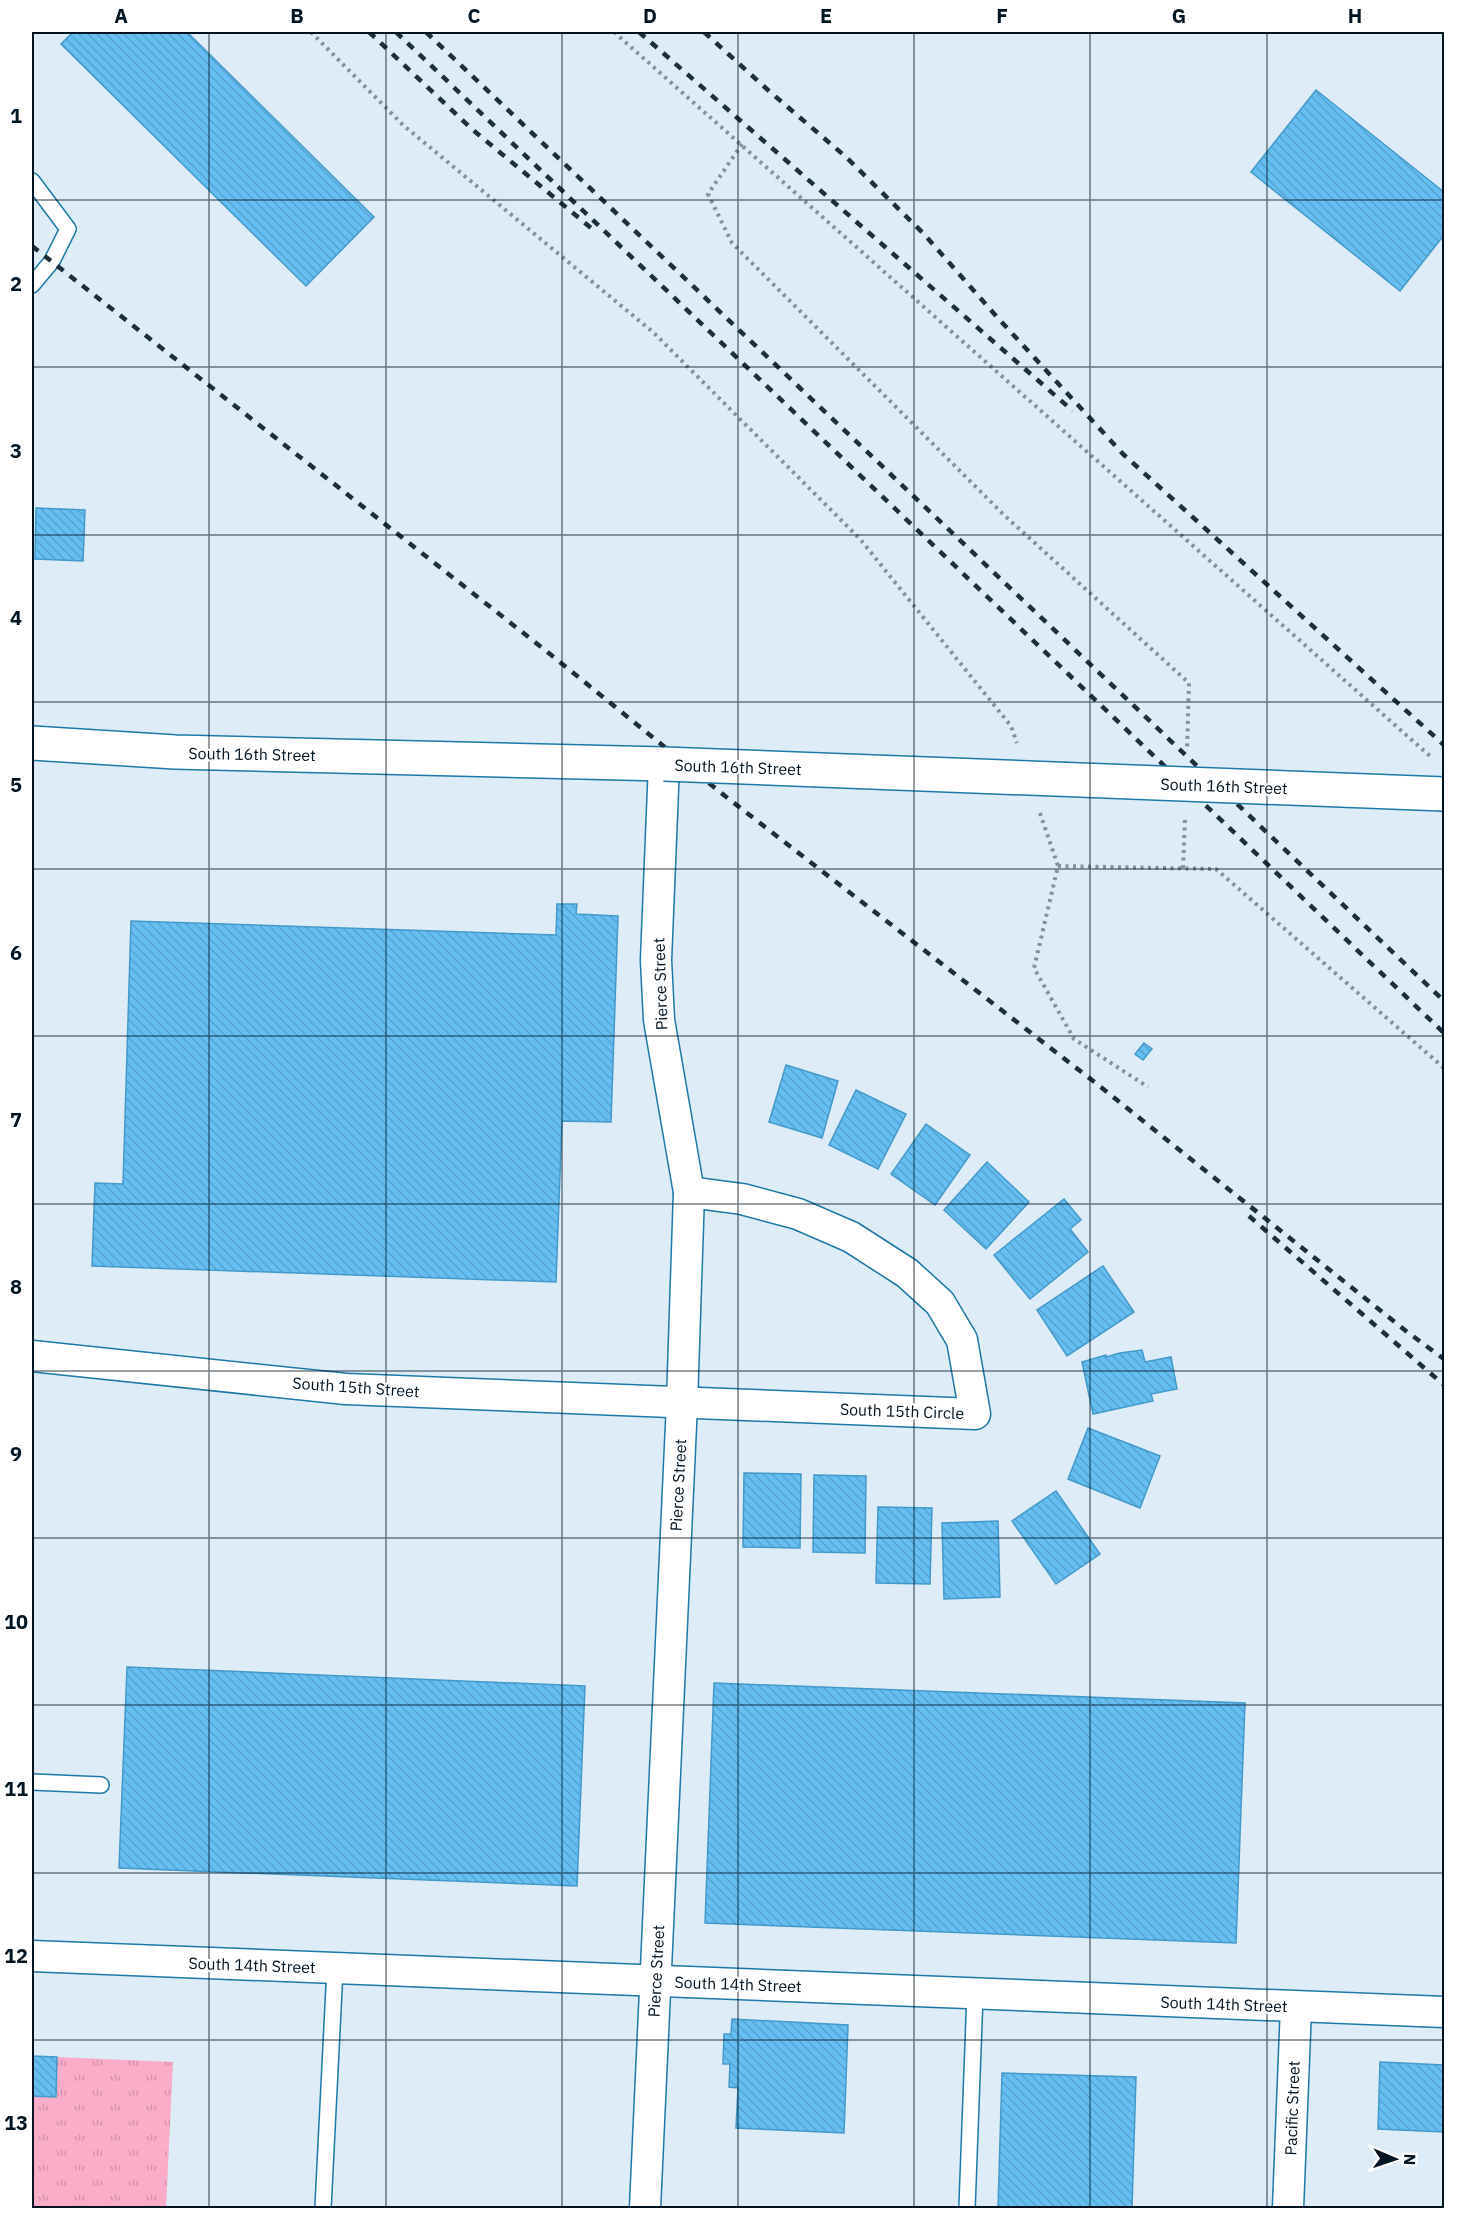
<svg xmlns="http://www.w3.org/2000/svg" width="1476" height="2240" viewBox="0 0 1476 2240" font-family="'IBM Plex Sans',sans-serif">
	<defs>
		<pattern id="grass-tufts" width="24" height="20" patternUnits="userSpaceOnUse" patternTransform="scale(1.5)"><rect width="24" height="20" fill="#faacc8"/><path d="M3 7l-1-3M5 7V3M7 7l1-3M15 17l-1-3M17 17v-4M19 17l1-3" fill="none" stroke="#d493ac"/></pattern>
		<pattern id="building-back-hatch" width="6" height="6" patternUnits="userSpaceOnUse" patternTransform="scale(1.5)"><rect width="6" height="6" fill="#65bff3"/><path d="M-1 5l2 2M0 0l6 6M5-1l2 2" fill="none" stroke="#56a3d0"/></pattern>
	</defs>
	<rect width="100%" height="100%" fill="#ddecf6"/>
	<path fill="url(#grass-tufts)" d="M 57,2057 L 173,2062 L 166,2208 L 32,2208 L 32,2096 L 56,2097 Z"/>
	<g fill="url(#building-back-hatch)" stroke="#4399c8" stroke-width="1.5">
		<path d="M 73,32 L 187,32 L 374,217 L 306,286 L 61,44 Z"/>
		<path d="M 1316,90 L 1444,192 L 1444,235 L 1400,291 L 1251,172 Z"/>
		<path d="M 36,508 L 85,510 L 83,561 L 35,559 Z"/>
		<path d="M 557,904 L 577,904 L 576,914 L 618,916 L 611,1122 L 562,1121 L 556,1282 L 92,1266 L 95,1183 L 123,1184 L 131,921 L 556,935 Z"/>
		<path d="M 1144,1043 L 1152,1049 L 1143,1060 L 1135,1054 Z"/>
		<path d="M 786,1065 L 838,1081 L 822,1138 L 769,1122 Z"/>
		<path d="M 856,1090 L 906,1114 L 878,1169 L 829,1145 Z"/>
		<path d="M 926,1124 L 970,1155 L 935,1205 L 891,1174 Z"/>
		<path d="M 987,1162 L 1029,1202 L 986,1249 L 944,1210 Z"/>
		<path d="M 1064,1199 L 1081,1220 L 1070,1229 L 1088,1252 L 1030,1299 L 994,1255 Z"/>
		<path d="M 1103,1266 L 1134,1312 L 1067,1356 L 1037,1310 Z"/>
		<path d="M 1142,1350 L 1145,1362 L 1171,1357 L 1177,1389 L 1151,1394 L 1153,1401 L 1093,1414 L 1082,1362 L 1106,1355 L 1106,1357 L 1120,1353 Z"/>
		<path d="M 1088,1428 L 1160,1456 L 1140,1508 L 1068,1479 Z"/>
		<path d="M 744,1473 L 801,1474 L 800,1548 L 743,1547 Z"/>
		<path d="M 814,1475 L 866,1476 L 865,1553 L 813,1552 Z"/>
		<path d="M 1056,1491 L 1100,1554 L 1056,1584 L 1012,1521 Z"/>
		<path d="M 878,1507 L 932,1508 L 930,1584 L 876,1583 Z"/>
		<path d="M 998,1521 L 1000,1597 L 944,1599 L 942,1523 Z"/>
		<path d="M 127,1667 L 585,1686 L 577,1886 L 119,1868 Z"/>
		<path d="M 714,1683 L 1245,1703 L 1236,1943 L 705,1923 Z"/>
		<path d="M 732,2019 L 848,2025 L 844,2133 L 736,2128 L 738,2088 L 729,2087 L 730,2064 L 723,2064 L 724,2034 L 731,2034 Z"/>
		<path d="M 32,2056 L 57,2057 L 56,2097 L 32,2096 Z"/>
		<path d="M 1380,2062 L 1444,2065 L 1444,2132 L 1378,2129 Z"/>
		<path d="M 1002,2073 L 1136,2077 L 1132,2208 L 998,2208 Z"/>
	</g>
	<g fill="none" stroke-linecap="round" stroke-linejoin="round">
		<g stroke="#1d79a7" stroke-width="18">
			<g id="service">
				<path d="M 32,181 L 68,229 L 52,261 L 32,285"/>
				<path d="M 32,1782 L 101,1785"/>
				<path d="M 323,2208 L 335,1968"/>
				<path d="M 967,2208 L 975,1994"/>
			</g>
		</g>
		<g stroke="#1d79a7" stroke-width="33">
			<g id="minor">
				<path d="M 32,1356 L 346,1389 L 975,1414 L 962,1340 L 940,1303 L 907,1273 L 851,1237 L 798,1214 L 742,1199 L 689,1192"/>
				<path d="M 32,1956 L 1444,2012"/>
				<path d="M 645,2208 L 682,1403 L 689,1192 L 659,1020 L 656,960 L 664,764"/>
				<path d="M 1288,2208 L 1296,2007"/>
			</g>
		</g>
		<g stroke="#1d79a7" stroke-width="36">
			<path id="tertiary" d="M 32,743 L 175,752 L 664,764"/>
		</g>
		<g stroke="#81929d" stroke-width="4" stroke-dasharray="3 4.5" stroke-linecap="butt">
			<path d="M 311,32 L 403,125 L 654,333 L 860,539 L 1011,726 L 1017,743"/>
			<path d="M 614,32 L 1431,757"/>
			<path d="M 742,144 L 708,194 L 732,243 L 1004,515 L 1189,683 L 1187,751"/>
			<path d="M 1040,813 L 1058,866 L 1034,968 L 1074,1039 L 1148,1087"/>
			<path d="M 1058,866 L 1216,869 L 1444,1068"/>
			<path d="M 1183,868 L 1185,818"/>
		</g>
		<use href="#service" stroke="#fff" stroke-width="15"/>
		<use href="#minor" stroke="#fff" stroke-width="30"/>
		<use href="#tertiary" stroke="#fff" stroke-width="33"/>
		<g stroke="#1c2f3c" stroke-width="4.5" stroke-dasharray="8 8" stroke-linecap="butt">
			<path d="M 369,32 L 473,130 L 591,228"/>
			<path d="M 396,32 L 1444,1033"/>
			<path d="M 426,32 L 1444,1001"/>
			<path d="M 639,32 L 1073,411"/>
			<path d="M 704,32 L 769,91 L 846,157 L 924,234 L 997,317 L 1123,454 L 1444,745"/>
			<path d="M 32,246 L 550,654 L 725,796 L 1097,1084 L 1406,1331 L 1444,1359"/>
			<path d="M 1249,1216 L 1444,1385"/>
		</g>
		<g stroke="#1d79a7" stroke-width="36" stroke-linecap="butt">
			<path id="tertiary-bridge" d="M 664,764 L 1444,794"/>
		</g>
		<use href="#tertiary-bridge" stroke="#fff" stroke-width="33"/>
	</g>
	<path fill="none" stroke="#001321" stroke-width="1.5" stroke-opacity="0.55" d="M 209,32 L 209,2208M 386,32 L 386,2208M 562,32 L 562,2208M 738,32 L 738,2208M 914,32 L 914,2208M 1090,32 L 1090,2208M 1267,32 L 1267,2208M 32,200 L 1444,200M 32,367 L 1444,367M 32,535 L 1444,535M 32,702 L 1444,702M 32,869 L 1444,869M 32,1036 L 1444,1036M 32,1204 L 1444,1204M 32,1371 L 1444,1371M 32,1538 L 1444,1538M 32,1705 L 1444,1705M 32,1873 L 1444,1873M 32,2040 L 1444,2040"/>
	<g text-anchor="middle" stroke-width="4.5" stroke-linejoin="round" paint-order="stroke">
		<g font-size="16" fill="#001321" stroke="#fff">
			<text transform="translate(252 754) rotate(1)" y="6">South 16th Street</text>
			<text transform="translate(738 767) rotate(2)" y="6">South 16th Street</text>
			<text transform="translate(1224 786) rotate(2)" y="6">South 16th Street</text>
			<text transform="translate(660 984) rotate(-92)" y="6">Pierce Street</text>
			<text transform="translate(356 1387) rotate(4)" y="6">South 15th Street</text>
			<text transform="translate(902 1411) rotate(2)" y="6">South 15th Circle</text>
			<text transform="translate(678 1485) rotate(-87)" y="6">Pierce Street</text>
			<text transform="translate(252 1965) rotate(2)" y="6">South 14th Street</text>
			<text transform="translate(656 1971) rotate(-87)" y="6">Pierce Street</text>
			<text transform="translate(738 1984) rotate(2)" y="6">South 14th Street</text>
			<text transform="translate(1224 2004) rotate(2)" y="6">South 14th Street</text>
			<text transform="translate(1292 2108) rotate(-88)" y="6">Pacific Street</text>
		</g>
	</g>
	<rect width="1476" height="2240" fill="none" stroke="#ffffff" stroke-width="66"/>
	<g transform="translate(1395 2159) rotate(92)" stroke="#ffffff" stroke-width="4.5" paint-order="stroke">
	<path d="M0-4.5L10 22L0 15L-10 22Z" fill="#001321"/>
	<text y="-9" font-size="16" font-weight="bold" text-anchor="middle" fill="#001321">N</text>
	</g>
	<rect x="33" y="33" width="1410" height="2174" fill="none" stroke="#001321" stroke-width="2"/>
	<g font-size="20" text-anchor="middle" font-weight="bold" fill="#001321">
		<text x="121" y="23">A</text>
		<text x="297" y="23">B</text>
		<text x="474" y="23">C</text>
		<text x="650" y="23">D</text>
		<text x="826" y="23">E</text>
		<text x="1002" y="23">F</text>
		<text x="1179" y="23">G</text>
		<text x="1355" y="23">H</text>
		<text x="16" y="123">1</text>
		<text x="16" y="291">2</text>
		<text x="16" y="458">3</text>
		<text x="16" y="625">4</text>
		<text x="16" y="792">5</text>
		<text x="16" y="960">6</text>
		<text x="16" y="1127">7</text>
		<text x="16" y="1294">8</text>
		<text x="16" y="1461">9</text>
		<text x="16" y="1629">10</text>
		<text x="16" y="1796">11</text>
		<text x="16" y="1963">12</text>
		<text x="16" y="2130">13</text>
	</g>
</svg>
